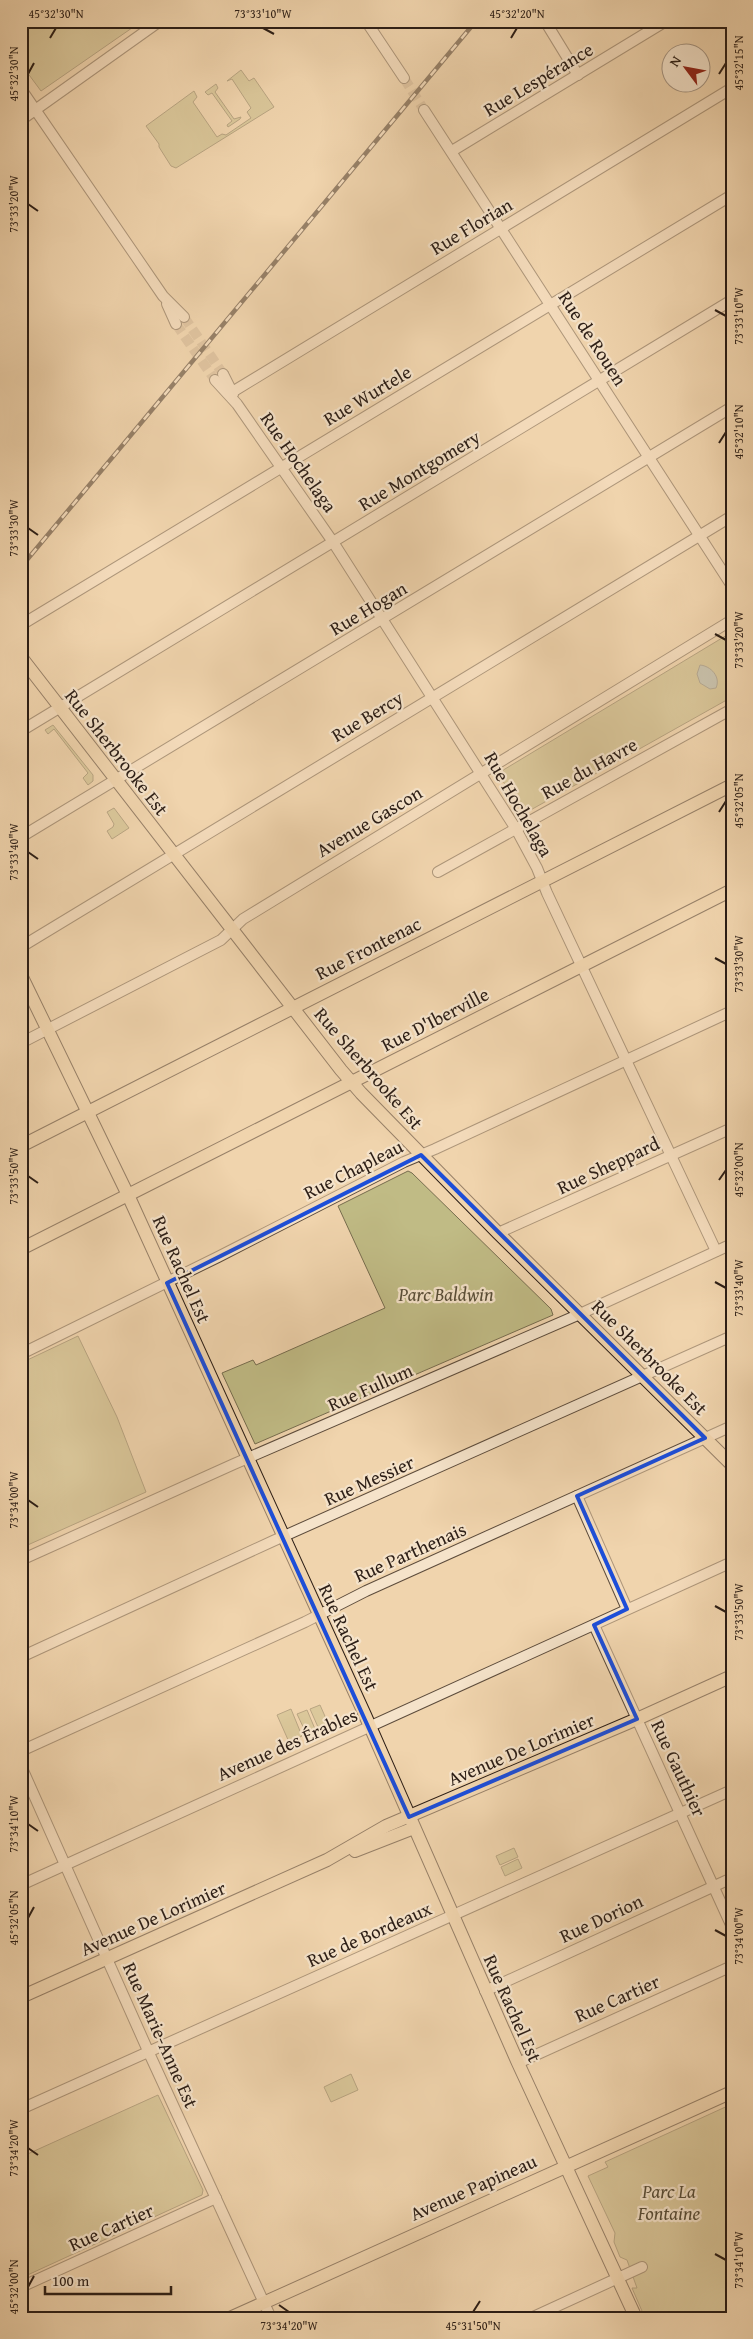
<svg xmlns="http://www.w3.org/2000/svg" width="753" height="2339" viewBox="0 0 753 2339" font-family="'Gentium Book Plus',serif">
	<rect width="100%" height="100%" fill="#f0d4ad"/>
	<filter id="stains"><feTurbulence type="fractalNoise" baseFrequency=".004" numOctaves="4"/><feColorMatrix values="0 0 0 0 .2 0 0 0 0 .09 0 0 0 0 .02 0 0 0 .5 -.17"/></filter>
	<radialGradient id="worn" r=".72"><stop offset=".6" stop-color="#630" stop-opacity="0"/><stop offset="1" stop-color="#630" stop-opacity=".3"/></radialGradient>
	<g fill="#c0bb85" stroke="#766c4e">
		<path d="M 21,21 L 142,21 L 41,91 L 21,64 Z"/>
		<path d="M 241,70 L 249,81 L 254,78 L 274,107 L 176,168 L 171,166 L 159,147 L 159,144 L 146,126 L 194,91 L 197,97 L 193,102 L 217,137 L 222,134 L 226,135 L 251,118 L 247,112 L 251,108 L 232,79 L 227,81 Z"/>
		<path d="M 216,84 L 218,88 L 215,92 L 234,119 L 241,117 L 240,119 L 228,127 L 227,125 L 232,121 L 212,93 L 208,95 L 205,92 Z"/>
		<path d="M 732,632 L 732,697 L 527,812 L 522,811 L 499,775 L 500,772 Z"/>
		<path d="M 53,725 L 93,775 L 93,781 L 88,785 L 83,778 L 88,773 L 54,729 L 48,734 L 45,730 Z"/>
		<path d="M 114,808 L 129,828 L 112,839 L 107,831 L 113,827 L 114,824 L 107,812 Z"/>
		<path d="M 408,1171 L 412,1173 L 551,1309 L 553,1315 L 255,1444 L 222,1373 L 253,1360 L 256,1365 L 385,1308 L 338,1206 Z"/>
		<path d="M 78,1336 L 117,1417 L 146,1492 L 21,1548 L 21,1363 Z"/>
		<path d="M 320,1705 L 328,1723 L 318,1727 L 310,1709 Z"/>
		<path d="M 291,1709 L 302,1736 L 289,1742 L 277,1715 Z"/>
		<path d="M 307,1710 L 315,1729 L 306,1733 L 297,1714 Z"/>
		<path d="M 514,1848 L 518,1857 L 500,1865 L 496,1856 Z"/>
		<path d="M 518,1859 L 522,1868 L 505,1876 L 501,1867 Z"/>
		<path d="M 351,2074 L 358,2090 L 331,2102 L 324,2087 Z"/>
		<path d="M 158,2095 L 203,2190 L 202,2195 L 21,2278 L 21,2157 Z"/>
		<path d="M 732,2104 L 732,2318 L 645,2318 L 632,2288 L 637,2288 L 627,2260 L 620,2257 L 614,2242 L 615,2233 L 588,2176 L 608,2167 L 605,2162 Z"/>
	</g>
	<path fill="#a0b5b6" stroke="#727976" d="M 700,665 C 711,666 721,677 716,688 L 710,689 L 700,683 L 697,674 Z"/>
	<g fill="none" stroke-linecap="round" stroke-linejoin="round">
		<g stroke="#c9b08f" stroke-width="10" stroke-dasharray="10 5" stroke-linecap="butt">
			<path d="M 404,78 L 424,110"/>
			<path d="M 184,317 L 223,374"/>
			<path d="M 176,324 L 215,380"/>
		</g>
		<g stroke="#5d4c3c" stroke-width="12">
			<g id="minor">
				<path d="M 366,21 L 404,78"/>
				<path d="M 545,21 L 578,75"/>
				<path d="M 21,89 L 163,296 L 184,317"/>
				<path d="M 424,110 L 732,586"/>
				<path d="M 21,120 L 160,21"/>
				<path d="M 452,151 L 666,21"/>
				<path d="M 167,304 L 176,324"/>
				<path d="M 223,374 L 233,394"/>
				<path d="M 215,380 L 237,404 L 333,542 L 516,829 L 537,868 L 547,893 L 716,1251"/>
				<path d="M 229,394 L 732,88"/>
				<path d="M 21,625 L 732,195"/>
				<path d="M 21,731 L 732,300"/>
				<path d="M 21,837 L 732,407"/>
				<path d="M 438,872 L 732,709"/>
				<path d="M 21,947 L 732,516"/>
				<path d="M 21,1043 L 221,940 L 243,919 L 732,620"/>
				<path d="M 498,1233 L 732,1128"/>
				<path d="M 21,1354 L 218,1257 L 404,1162 L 435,1149 L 732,1011"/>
				<path d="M 577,1496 L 627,1609"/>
				<path d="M 21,1560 L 234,1464 L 580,1314 L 732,1244"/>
				<path d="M 594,1625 L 732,1927"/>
				<path d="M 21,1657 L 273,1541 L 732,1336"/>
				<path d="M 21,1751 L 305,1622 L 366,1591 L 732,1426"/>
				<path d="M 21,1766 L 149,2053 L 271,2318"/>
				<path d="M 21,1885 L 732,1562"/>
				<path d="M 485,1991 L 732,1878"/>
				<path d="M 518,2063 L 732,1966"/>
				<path d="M 21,2109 L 732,1790"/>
				<path d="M 21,2287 L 216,2198"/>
				<path d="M 531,2318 L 642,2267"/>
			</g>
		</g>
		<g stroke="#2c1e16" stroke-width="14">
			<g id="major">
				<path d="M 21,657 L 341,1070 L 361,1093 L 498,1233 L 732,1465"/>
				<path d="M 21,975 L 128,1195 L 365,1715 L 518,2063 L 636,2318"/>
				<path d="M 21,1146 L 732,785"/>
				<path d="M 21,1249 L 732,890"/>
				<path d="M 355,1851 L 414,1828"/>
				<path d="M 21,1997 L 327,1860 L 386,1826 L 637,1719 L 732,1676"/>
				<path d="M 230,2318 L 732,2092"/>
			</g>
		</g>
		<use href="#minor" stroke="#f5e3ca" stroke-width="10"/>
		<use href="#major" stroke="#f0d4ad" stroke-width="12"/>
		<g stroke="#2c1e16" stroke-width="4.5">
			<path id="rail" d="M 21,567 L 476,21"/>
		</g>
		<use href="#rail" stroke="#f5e3ca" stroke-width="2.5" stroke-dasharray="8" stroke-linecap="butt"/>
	</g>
	<path d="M0 0H753V2339H0ZM 421,1155 L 705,1438 L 577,1496 L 627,1609 L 594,1625 L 637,1719 L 409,1817 L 167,1283 Z" fill="#f0d4ad" fill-opacity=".55" fill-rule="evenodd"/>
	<path fill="none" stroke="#1d4ed8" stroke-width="4" stroke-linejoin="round" d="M 421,1155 L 705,1438 L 577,1496 L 627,1609 L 594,1625 L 637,1719 L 409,1817 L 167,1283 Z"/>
	<path fill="none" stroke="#2c1e16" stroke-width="2" d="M 263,28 L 274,34M 50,38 L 56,28M 511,38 L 517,28M 28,74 L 34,63M 719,74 L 726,63M 28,204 L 38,211M 715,310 L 726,316M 719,443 L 726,432M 28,528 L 38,535M 715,634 L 726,640M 719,812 L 726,801M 28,852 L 38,859M 715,958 L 726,964M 28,1176 L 38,1183M 719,1180 L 726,1170M 715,1282 L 726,1288M 28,1500 L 38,1507M 715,1606 L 726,1612M 28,1824 L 38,1831M 28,1918 L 34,1907M 715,1930 L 726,1936M 28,2148 L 38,2155M 715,2254 L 726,2260M 28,2287 L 34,2276M 279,2305 L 289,2312M 473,2312 L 480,2301"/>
	<g text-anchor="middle" stroke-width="4.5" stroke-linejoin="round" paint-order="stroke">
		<g font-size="19" fill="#2c1e16" stroke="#f5e3ca">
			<text transform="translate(538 79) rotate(-31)" y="7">Rue Lespérance</text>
			<text transform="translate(471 226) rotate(-31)" y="7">Rue Florian</text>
			<text transform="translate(593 338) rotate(57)" y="7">Rue de Rouen</text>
			<text transform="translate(367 395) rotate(-31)" y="7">Rue Wurtele</text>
			<text transform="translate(299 462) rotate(55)" y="7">Rue Hochelaga</text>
			<text transform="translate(419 470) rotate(-31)" y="7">Rue Montgomery</text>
			<text transform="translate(368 608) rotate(-31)" y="7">Rue Hogan</text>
			<text transform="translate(367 716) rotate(-31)" y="7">Rue Bercy</text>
			<text transform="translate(117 752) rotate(52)" y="7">Rue Sherbrooke Est</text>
			<text transform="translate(589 768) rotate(-29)" y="7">Rue du Havre</text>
			<text transform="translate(519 804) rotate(60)" y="7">Rue Hochelaga</text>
			<text transform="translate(369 821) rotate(-31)" y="7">Avenue Gascon</text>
			<text transform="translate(368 948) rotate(-27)" y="7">Rue Frontenac</text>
			<text transform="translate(435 1019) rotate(-27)" y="7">Rue D'Iberville</text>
			<text transform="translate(369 1068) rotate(49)" y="7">Rue Sherbrooke Est</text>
			<text transform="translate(608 1165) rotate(-25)" y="7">Rue Sheppard</text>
			<text transform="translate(353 1169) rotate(-27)" y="7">Rue Chapleau</text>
			<text transform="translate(182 1269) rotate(66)" y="7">Rue Rachel Est</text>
			<text transform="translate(650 1357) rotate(45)" y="7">Rue Sherbrooke Est</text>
			<text transform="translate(370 1387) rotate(-24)" y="7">Rue Fullum</text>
			<text transform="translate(369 1480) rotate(-24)" y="7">Rue Messier</text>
			<text transform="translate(410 1552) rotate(-24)" y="7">Rue Parthenais</text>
			<text transform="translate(349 1637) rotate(65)" y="7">Rue Rachel Est</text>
			<text transform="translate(287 1744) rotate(-24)" y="7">Avenue des Érables</text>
			<text transform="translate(521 1749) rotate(-23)" y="7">Avenue De Lorimier</text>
			<text transform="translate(679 1768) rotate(65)" y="7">Rue Gauthier</text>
			<text transform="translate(153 1918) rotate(-24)" y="7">Avenue De Lorimier</text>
			<text transform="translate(601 1918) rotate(-25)" y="7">Rue Dorion</text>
			<text transform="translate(369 1934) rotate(-24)" y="7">Rue de Bordeaux</text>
			<text transform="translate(617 1998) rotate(-24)" y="7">Rue Cartier</text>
			<text transform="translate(513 2008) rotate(66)" y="7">Rue Rachel Est</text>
			<text transform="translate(161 2035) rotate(66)" y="7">Rue Marie-Anne Est</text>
			<text transform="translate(473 2187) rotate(-24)" y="7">Avenue Papineau</text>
			<text transform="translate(111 2227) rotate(-24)" y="7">Rue Cartier</text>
		</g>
		<g font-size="19" font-style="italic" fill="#584d37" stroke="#f5e3ca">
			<text x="446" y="1301">Parc Baldwin</text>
			<text x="669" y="2198">Parc La<tspan x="669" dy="22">Fontaine</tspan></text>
		</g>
	</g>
	<rect width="753" height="2339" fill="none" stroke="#f0d4ad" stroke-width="55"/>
	<g transform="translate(686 68) rotate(302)"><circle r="24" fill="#f5e3ca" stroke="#a59482"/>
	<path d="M0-4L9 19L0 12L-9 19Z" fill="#8f2418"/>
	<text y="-8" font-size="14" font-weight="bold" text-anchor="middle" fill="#2c1e16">N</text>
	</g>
	<path d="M45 2286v8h126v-8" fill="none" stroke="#2c1e16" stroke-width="2.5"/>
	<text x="52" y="2286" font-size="15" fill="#2c1e16" stroke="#f5e3ca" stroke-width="4" paint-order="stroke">100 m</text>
	<rect x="28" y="28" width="698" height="2284" fill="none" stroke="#2c1e16" stroke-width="2"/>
	<g font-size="12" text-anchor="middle" fill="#2c1e16">
		<text x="56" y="18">45°32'30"N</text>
		<text x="263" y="18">73°33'10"W</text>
		<text x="517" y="18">45°32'20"N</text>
		<text transform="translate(739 63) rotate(-90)" y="4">45°32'15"N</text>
		<text transform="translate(14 74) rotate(-90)" y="4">45°32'30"N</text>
		<text transform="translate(14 204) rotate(-90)" y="4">73°33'20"W</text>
		<text transform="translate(739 316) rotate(-90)" y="4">73°33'10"W</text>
		<text transform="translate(739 432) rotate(-90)" y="4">45°32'10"N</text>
		<text transform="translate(14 528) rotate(-90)" y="4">73°33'30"W</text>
		<text transform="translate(739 640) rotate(-90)" y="4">73°33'20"W</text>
		<text transform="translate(739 801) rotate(-90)" y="4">45°32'05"N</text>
		<text transform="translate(14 852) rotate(-90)" y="4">73°33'40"W</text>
		<text transform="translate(739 964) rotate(-90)" y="4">73°33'30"W</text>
		<text transform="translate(739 1170) rotate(-90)" y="4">45°32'00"N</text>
		<text transform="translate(14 1176) rotate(-90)" y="4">73°33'50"W</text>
		<text transform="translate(739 1288) rotate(-90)" y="4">73°33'40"W</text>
		<text transform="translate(14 1500) rotate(-90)" y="4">73°34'00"W</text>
		<text transform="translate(739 1612) rotate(-90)" y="4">73°33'50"W</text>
		<text transform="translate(14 1824) rotate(-90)" y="4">73°34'10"W</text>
		<text transform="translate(14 1918) rotate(-90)" y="4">45°32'05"N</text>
		<text transform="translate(739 1936) rotate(-90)" y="4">73°34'00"W</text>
		<text transform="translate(14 2148) rotate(-90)" y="4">73°34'20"W</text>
		<text transform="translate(739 2260) rotate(-90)" y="4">73°34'10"W</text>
		<text transform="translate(14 2287) rotate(-90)" y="4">45°32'00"N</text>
		<text x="289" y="2330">73°34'20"W</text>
		<text x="473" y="2330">45°31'50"N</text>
	</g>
	<rect width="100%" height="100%" filter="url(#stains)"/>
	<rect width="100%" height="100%" fill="url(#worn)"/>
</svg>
